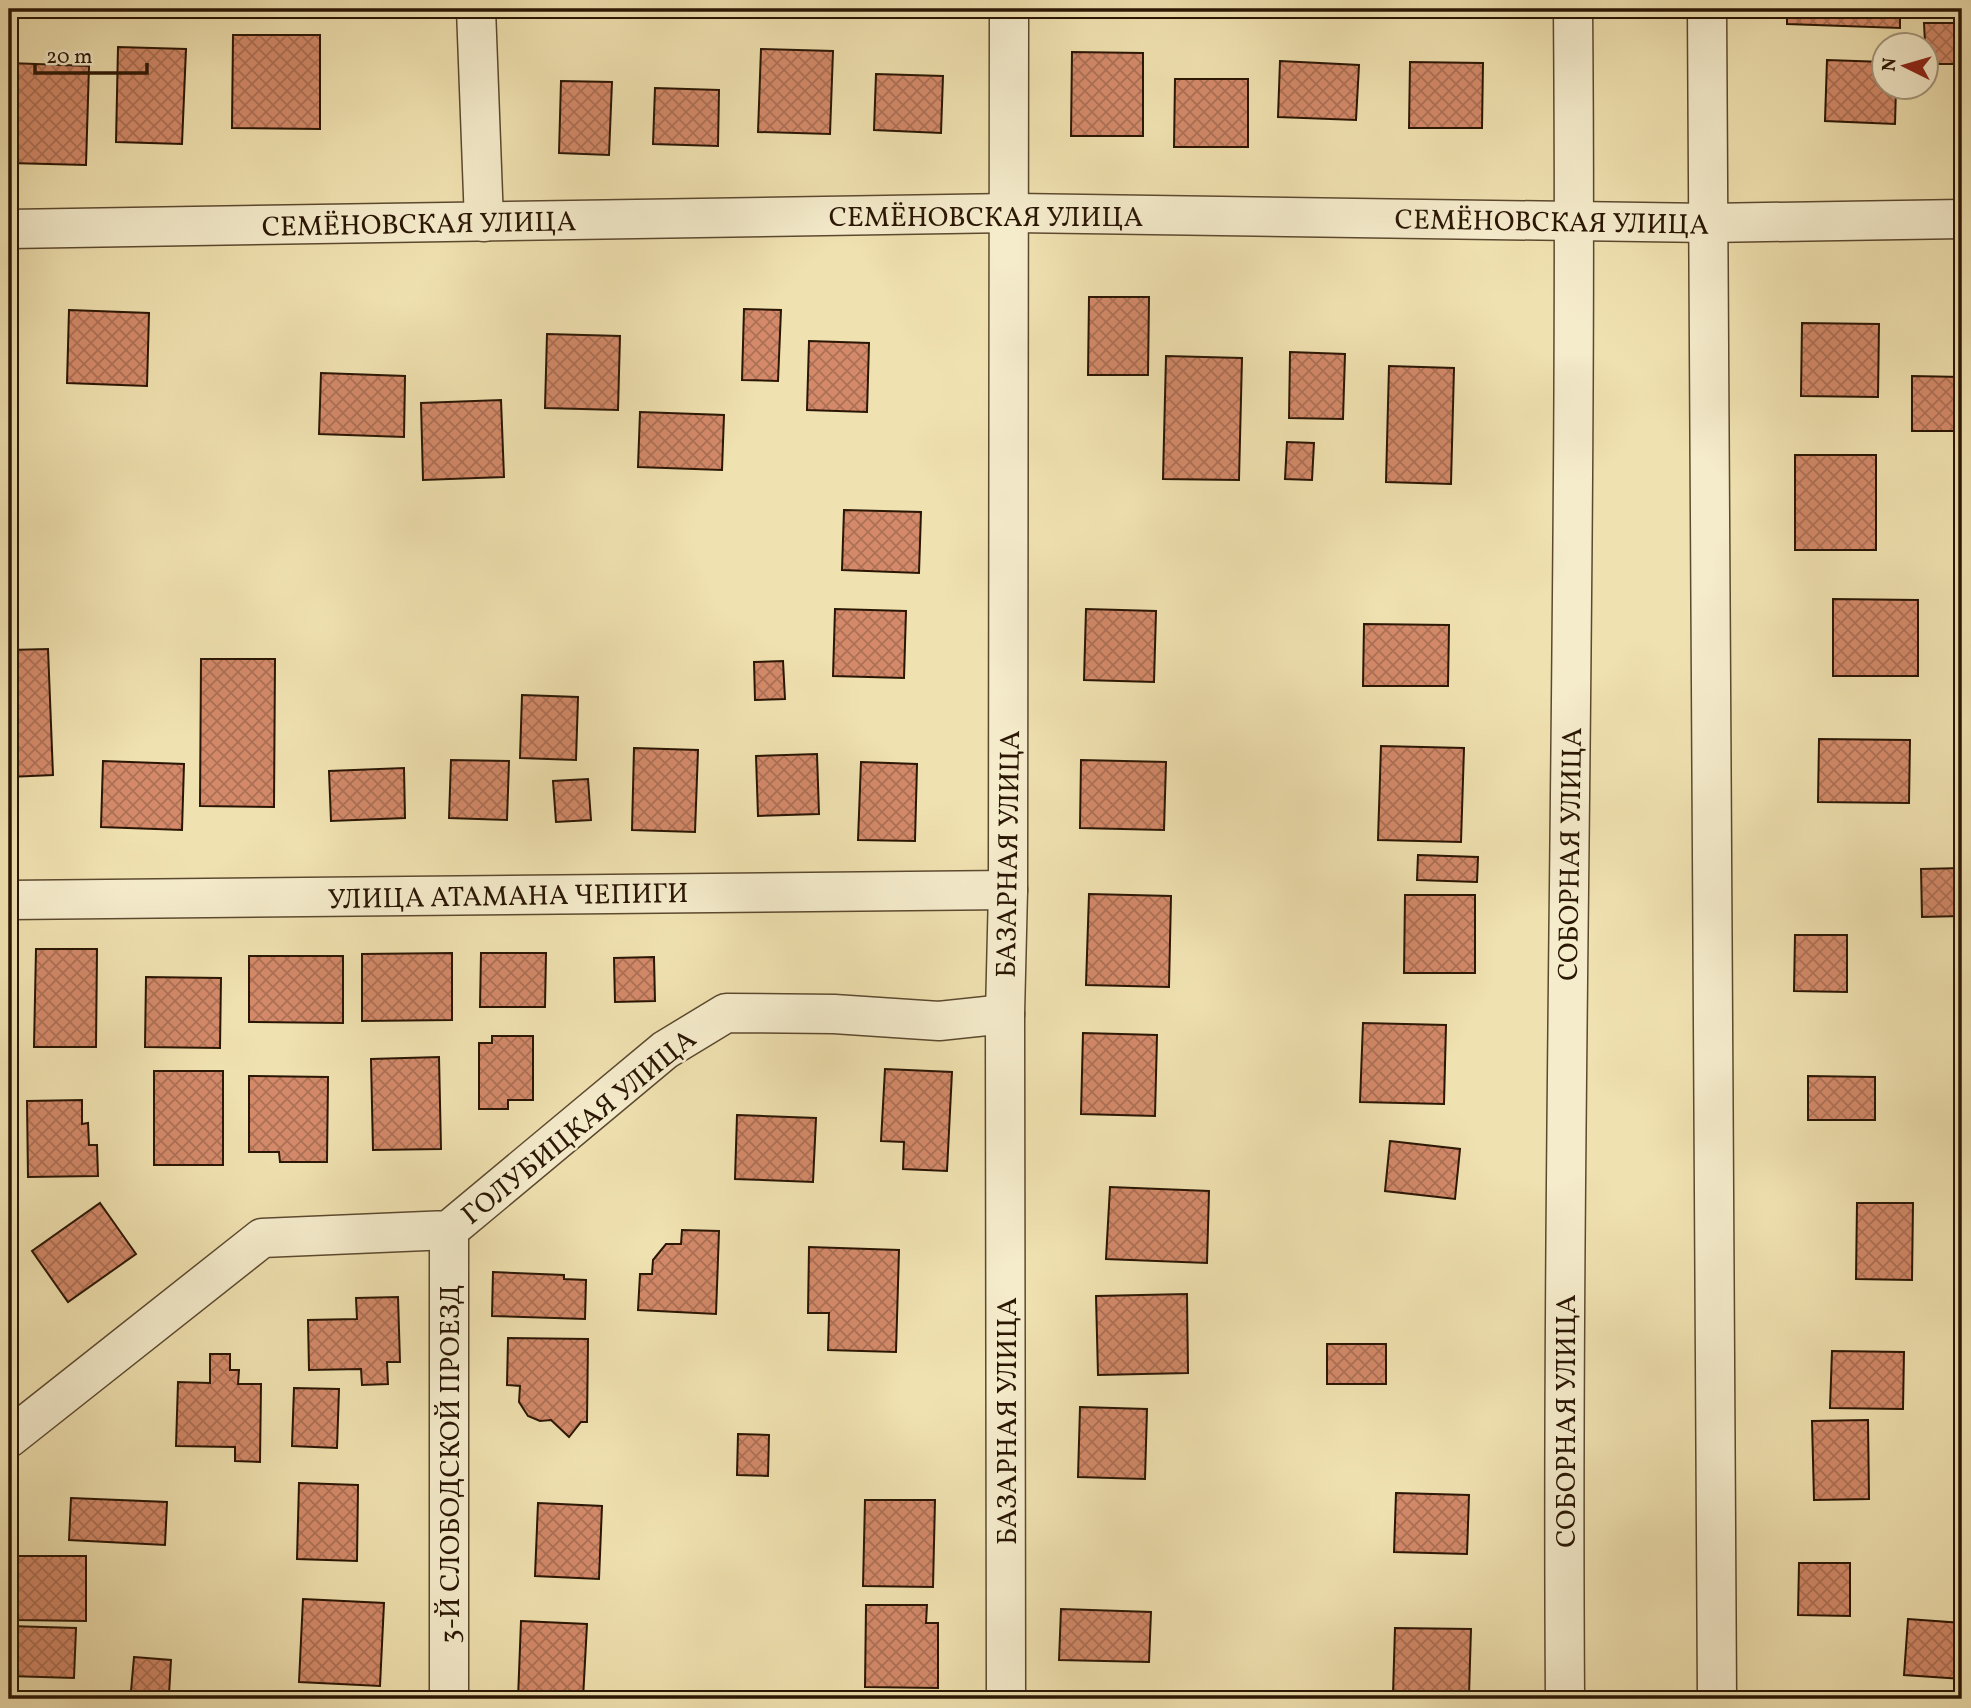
<svg xmlns="http://www.w3.org/2000/svg" width="1971" height="1708" viewBox="0 0 1971 1708" font-family="Vollkorn,serif">
	<defs>
		<pattern id="building-cross-hatch" width="8" height="8" patternUnits="userSpaceOnUse" patternTransform="scale(1.75)"><rect width="8" height="8" fill="#d48a6a"/><path d="M0 0l8 8M0 8l8-8" fill="none" stroke="#ac7055"/></pattern>
	</defs>
	<rect width="100%" height="100%" fill="#f0e1b0"/>
	<filter id="stains"><feTurbulence type="fractalNoise" baseFrequency=".00286" numOctaves="4"/><feColorMatrix values="0 0 0 0 .2 0 0 0 0 .09 0 0 0 0 .02 0 0 0 .5 -.17"/></filter>
	<radialGradient id="worn" r=".72"><stop offset=".6" stop-color="#630" stop-opacity="0"/><stop offset="1" stop-color="#630" stop-opacity=".3"/></radialGradient>
	<g fill="url(#building-cross-hatch)" stroke="#2a1604" stroke-width="2">
		<path d="M 1787,9 L 1900,9 L 1900,28 L 1787,24 Z"/>
		<path d="M 1924,23 L 1962,23 L 1962,64 L 1926,64 Z"/>
		<path d="M 233,35 L 320,35 L 320,129 L 232,128 Z"/>
		<path d="M 118,47 L 186,49 L 182,144 L 116,142 Z"/>
		<path d="M 761,49 L 833,51 L 830,134 L 758,132 Z"/>
		<path d="M 1072,52 L 1143,53 L 1143,136 L 1071,136 Z"/>
		<path d="M 1827,60 L 1884,62 L 1884,88 L 1896,88 L 1895,124 L 1825,121 Z"/>
		<path d="M 1280,61 L 1359,65 L 1356,120 L 1278,117 Z"/>
		<path d="M 1410,62 L 1483,63 L 1482,128 L 1409,128 Z"/>
		<path d="M 9,63 L 89,66 L 86,165 L 9,163 Z"/>
		<path d="M 876,74 L 943,76 L 941,133 L 874,130 Z"/>
		<path d="M 1175,79 L 1248,79 L 1248,147 L 1174,147 Z"/>
		<path d="M 561,81 L 612,82 L 609,155 L 559,153 Z"/>
		<path d="M 655,88 L 719,90 L 718,146 L 653,144 Z"/>
		<path d="M 1089,297 L 1149,297 L 1148,375 L 1088,375 Z"/>
		<path d="M 744,309 L 781,310 L 778,381 L 742,380 Z"/>
		<path d="M 69,310 L 149,313 L 147,386 L 67,383 Z"/>
		<path d="M 1802,323 L 1879,324 L 1878,397 L 1801,396 Z"/>
		<path d="M 547,334 L 620,336 L 618,410 L 545,408 Z"/>
		<path d="M 809,341 L 869,343 L 867,412 L 807,410 Z"/>
		<path d="M 1290,352 L 1345,354 L 1343,419 L 1289,418 Z"/>
		<path d="M 1166,356 L 1242,358 L 1239,480 L 1163,479 Z"/>
		<path d="M 1389,366 L 1454,368 L 1451,484 L 1386,482 Z"/>
		<path d="M 321,373 L 405,376 L 404,437 L 319,434 Z"/>
		<path d="M 1912,376 L 1962,377 L 1962,431 L 1912,431 Z"/>
		<path d="M 501,400 L 504,477 L 423,480 L 421,403 Z"/>
		<path d="M 640,412 L 724,415 L 722,470 L 638,467 Z"/>
		<path d="M 1287,442 L 1314,443 L 1312,480 L 1285,479 Z"/>
		<rect x="1795" y="455" width="81" height="95"/>
		<path d="M 844,510 L 921,512 L 919,573 L 842,570 Z"/>
		<path d="M 1833,599 L 1918,600 L 1918,676 L 1833,676 Z"/>
		<path d="M 835,609 L 906,611 L 904,678 L 833,676 Z"/>
		<path d="M 1086,609 L 1156,611 L 1154,682 L 1084,680 Z"/>
		<path d="M 1364,624 L 1449,625 L 1448,686 L 1363,686 Z"/>
		<path d="M 48,649 L 53,775 L 9,777 L 9,650 Z"/>
		<path d="M 201,659 L 275,659 L 274,807 L 200,806 Z"/>
		<path d="M 783,661 L 785,699 L 755,700 L 754,662 Z"/>
		<path d="M 522,695 L 578,697 L 576,760 L 520,758 Z"/>
		<path d="M 1819,739 L 1910,740 L 1909,803 L 1818,802 Z"/>
		<path d="M 1381,746 L 1464,748 L 1461,842 L 1378,840 Z"/>
		<path d="M 634,748 L 698,750 L 695,832 L 632,830 Z"/>
		<path d="M 817,754 L 819,814 L 758,816 L 756,756 Z"/>
		<path d="M 451,760 L 509,761 L 507,820 L 449,818 Z"/>
		<path d="M 1081,760 L 1166,762 L 1164,830 L 1080,828 Z"/>
		<path d="M 103,761 L 184,764 L 182,830 L 101,827 Z"/>
		<path d="M 861,762 L 917,764 L 915,841 L 858,840 Z"/>
		<path d="M 404,768 L 405,818 L 331,821 L 329,771 Z"/>
		<path d="M 588,779 L 591,820 L 556,822 L 553,781 Z"/>
		<path d="M 1418,855 L 1478,857 L 1477,882 L 1417,880 Z"/>
		<path d="M 1962,868 L 1962,916 L 1922,917 L 1921,869 Z"/>
		<path d="M 1089,894 L 1171,896 L 1169,987 L 1086,985 Z"/>
		<path d="M 1405,895 L 1475,895 L 1475,973 L 1404,973 Z"/>
		<path d="M 1795,935 L 1847,935 L 1847,992 L 1794,991 Z"/>
		<path d="M 36,949 L 97,949 L 96,1047 L 34,1047 Z"/>
		<path d="M 452,953 L 452,1020 L 362,1021 L 362,954 Z"/>
		<path d="M 481,953 L 546,953 L 545,1007 L 480,1007 Z"/>
		<path d="M 249,956 L 343,956 L 343,1023 L 249,1022 Z"/>
		<path d="M 654,957 L 655,1001 L 615,1002 L 614,958 Z"/>
		<path d="M 146,977 L 221,978 L 220,1048 L 145,1047 Z"/>
		<path d="M 1363,1023 L 1446,1025 L 1444,1104 L 1360,1102 Z"/>
		<path d="M 1083,1033 L 1157,1035 L 1155,1116 L 1081,1114 Z"/>
		<path d="M 492,1036 L 533,1036 L 533,1100 L 508,1100 L 508,1109 L 479,1109 L 479,1043 L 492,1043 Z"/>
		<path d="M 439,1057 L 441,1149 L 373,1150 L 371,1059 Z"/>
		<path d="M 885,1069 L 952,1072 L 947,1171 L 903,1169 L 904,1142 L 881,1141 Z"/>
		<rect x="154" y="1071" width="69" height="94"/>
		<path d="M 249,1076 L 328,1077 L 327,1162 L 280,1162 L 279,1152 L 249,1152 Z"/>
		<path d="M 1808,1076 L 1875,1077 L 1875,1120 L 1808,1120 Z"/>
		<path d="M 82,1100 L 82,1124 L 88,1123 L 89,1145 L 97,1145 L 98,1176 L 28,1177 L 27,1101 Z"/>
		<path d="M 737,1115 L 816,1118 L 813,1182 L 735,1179 Z"/>
		<path d="M 1390,1141 L 1460,1149 L 1455,1199 L 1385,1191 Z"/>
		<path d="M 1110,1187 L 1209,1191 L 1207,1263 L 1106,1259 Z"/>
		<path d="M 100,1203 L 136,1254 L 68,1302 L 32,1251 Z"/>
		<path d="M 1857,1203 L 1913,1203 L 1912,1280 L 1856,1279 Z"/>
		<path d="M 682,1230 L 719,1231 L 716,1314 L 638,1310 L 640,1274 L 652,1274 L 653,1260 L 666,1244 L 681,1244 Z"/>
		<path d="M 809,1247 L 899,1250 L 896,1352 L 828,1350 L 829,1313 L 808,1313 Z"/>
		<path d="M 493,1272 L 564,1275 L 564,1279 L 586,1280 L 585,1319 L 492,1316 Z"/>
		<path d="M 1187,1294 L 1188,1373 L 1098,1375 L 1096,1296 Z"/>
		<path d="M 398,1297 L 400,1362 L 387,1362 L 388,1384 L 362,1385 L 361,1369 L 309,1370 L 308,1320 L 357,1319 L 356,1298 Z"/>
		<path d="M 508,1338 L 588,1339 L 587,1422 L 581,1422 L 569,1437 L 551,1420 L 540,1421 L 528,1416 L 519,1402 L 520,1386 L 507,1385 Z"/>
		<rect x="1327" y="1344" width="59" height="40"/>
		<path d="M 1832,1351 L 1904,1352 L 1903,1409 L 1830,1408 Z"/>
		<path d="M 210,1354 L 230,1354 L 230,1370 L 239,1370 L 238,1384 L 261,1384 L 260,1462 L 235,1461 L 235,1447 L 176,1446 L 178,1382 L 210,1383 Z"/>
		<path d="M 294,1388 L 339,1389 L 337,1448 L 292,1446 Z"/>
		<path d="M 1080,1407 L 1147,1409 L 1145,1479 L 1078,1477 Z"/>
		<path d="M 1868,1420 L 1869,1499 L 1814,1500 L 1812,1421 Z"/>
		<path d="M 738,1434 L 769,1435 L 768,1476 L 737,1475 Z"/>
		<path d="M 299,1483 L 358,1485 L 357,1561 L 297,1559 Z"/>
		<path d="M 1396,1493 L 1469,1495 L 1467,1554 L 1394,1552 Z"/>
		<path d="M 71,1498 L 167,1502 L 165,1545 L 69,1540 Z"/>
		<path d="M 865,1500 L 935,1500 L 933,1587 L 863,1586 Z"/>
		<path d="M 538,1503 L 602,1506 L 599,1579 L 535,1576 Z"/>
		<path d="M 9,1556 L 86,1556 L 86,1621 L 15,1620 L 15,1590 L 9,1590 Z"/>
		<path d="M 1799,1563 L 1850,1563 L 1850,1616 L 1798,1615 Z"/>
		<path d="M 303,1599 L 384,1603 L 380,1686 L 299,1682 Z"/>
		<path d="M 866,1605 L 927,1605 L 926,1623 L 938,1623 L 938,1688 L 865,1687 Z"/>
		<path d="M 1061,1609 L 1151,1612 L 1149,1662 L 1059,1660 Z"/>
		<path d="M 1908,1619 L 1962,1623 L 1962,1679 L 1904,1675 Z"/>
		<path d="M 521,1621 L 587,1624 L 583,1699 L 518,1699 Z"/>
		<path d="M 9,1626 L 76,1628 L 74,1678 L 9,1676 Z"/>
		<path d="M 1395,1628 L 1471,1629 L 1469,1695 L 1393,1694 Z"/>
		<path d="M 134,1657 L 171,1660 L 169,1694 L 131,1691 Z"/>
		<path d="M 9,1695 L 70,1698 L 69,1699 L 9,1699 Z"/>
	</g>
	<g fill="none" stroke-linecap="round" stroke-linejoin="round">
		<g stroke="#5c492f" stroke-width="41">
			<g id="minor">
				<path d="M 476,9 L 484,222"/>
				<path d="M 1707,9 L 1717,1699"/>
				<path d="M 9,229 L 1010,213 L 1708,223 L 1962,219"/>
				<path d="M 9,900 L 1008,890"/>
				<path d="M 449,1230 L 449,1699"/>
				<path d="M 9,1438 L 262,1238 L 449,1230 L 665,1050 L 726,1013 L 834,1014 L 939,1021 L 1005,1014"/>
				<path d="M 1006,1699 L 1005,1014 L 1008,890 L 1009,9"/>
				<path d="M 1565,1699 C 1561,1136 1578,572 1573,9"/>
			</g>
		</g>
		<use href="#minor" stroke="#f5eccc" stroke-width="38"/>
	</g>
	<g text-anchor="middle" stroke-width="5" stroke-linejoin="round" paint-order="stroke">
		<g font-size="28" fill="#2a1604" stroke="#f5eccc">
			<text x="986" y="226">СЕМЁНОВСКАЯ УЛИЦА</text>
			<text transform="translate(1552 221) rotate(1)" y="10">СЕМЁНОВСКАЯ УЛИЦА</text>
			<text transform="translate(419 223) rotate(-1)" y="10">СЕМЁНОВСКАЯ УЛИЦА</text>
			<text transform="translate(1007 854) rotate(-89)" y="10">БАЗАРНАЯ УЛИЦА</text>
			<text transform="translate(1569 854) rotate(-89)" y="10">СОБОРНАЯ УЛИЦА</text>
			<text transform="translate(508 895) rotate(-1)" y="10">УЛИЦА АТАМАНА ЧЕПИГИ</text>
			<text transform="translate(578 1126) rotate(-39)" y="10">ГОЛУБИЦКАЯ УЛИЦА</text>
			<text transform="translate(1006 1421) rotate(-90)" y="10">БАЗАРНАЯ УЛИЦА</text>
			<text transform="translate(1565 1421) rotate(-90)" y="10">СОБОРНАЯ УЛИЦА</text>
			<text transform="translate(449 1464) rotate(-90)" y="10">3-Й СЛОБОДСКОЙ ПРОЕЗД</text>
		</g>
	</g>
	<rect width="1971" height="1708" fill="none" stroke="#f0e1b0" stroke-width="35"/>
	<rect x="10" y="10" width="1950" height="1687" fill="none" stroke="#2a1604" stroke-width="3.5"/>
	<rect x="18" y="18" width="1936" height="1673" fill="none" stroke="#2a1604" stroke-width="2"/>
	<g transform="translate(1905 66) rotate(275)"><circle r="33" fill="#f5eccc" stroke="#a4967c" stroke-width="2"/>
	<path d="M0-5L12 26L0 18L-12 26Z" fill="#8f2418"/>
	<text y="-10" font-size="19" font-weight="bold" text-anchor="middle" fill="#2a1604">N</text>
	</g>
	<path d="M35 63v10h112v-10" fill="none" stroke="#2a1604" stroke-width="3.5"/>
	<text x="46" y="63" font-size="21" fill="#2a1604" stroke="#f5eccc" stroke-width="5" paint-order="stroke">20 m</text>
	<rect width="100%" height="100%" filter="url(#stains)"/>
	<rect width="100%" height="100%" fill="url(#worn)"/>
</svg>
